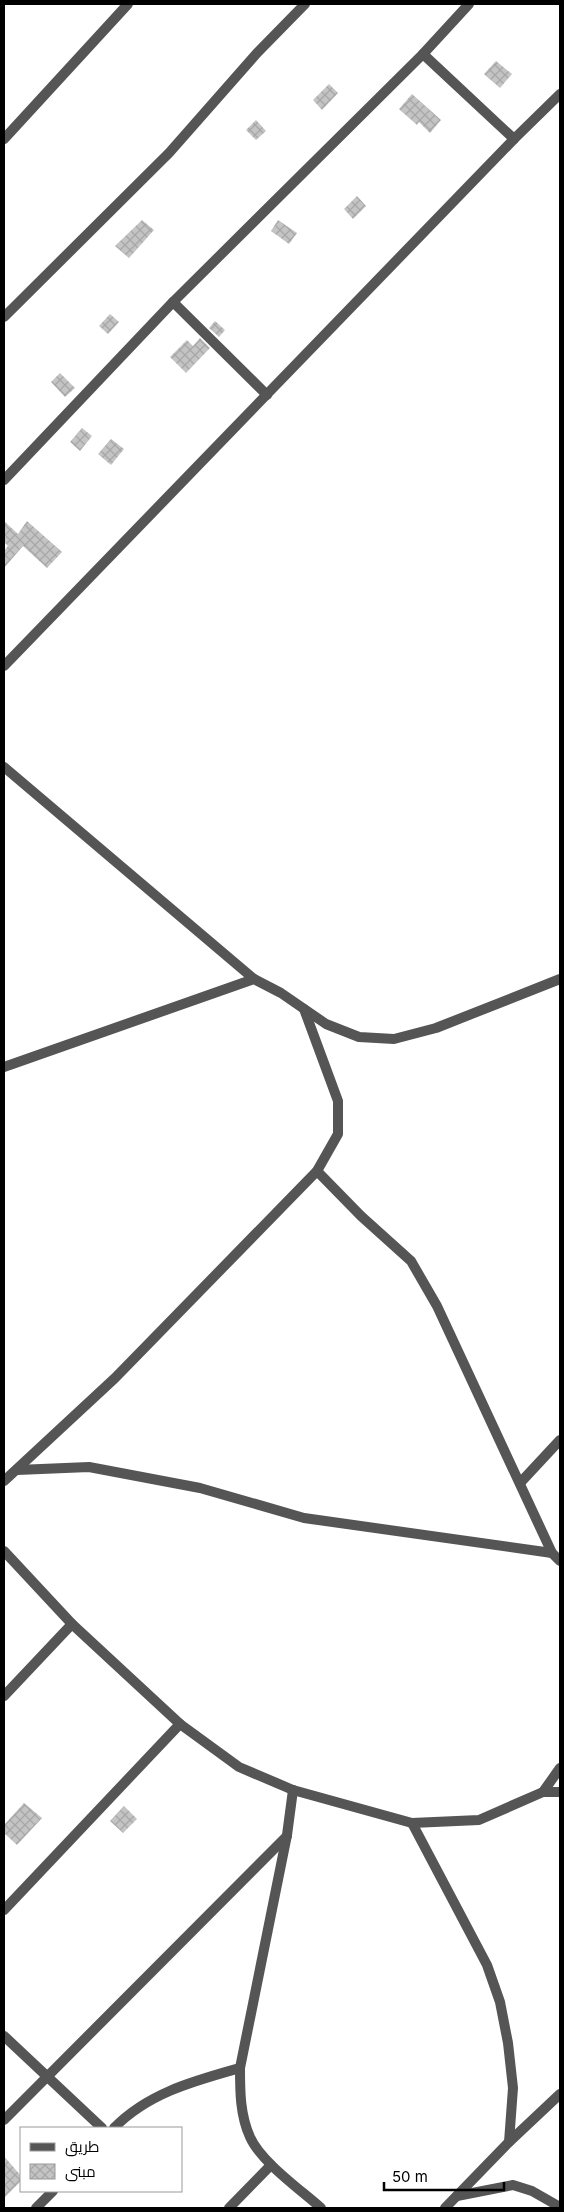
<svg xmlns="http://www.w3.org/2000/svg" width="564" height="2212" viewBox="0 0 564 2212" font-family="Inter,Cairo,sans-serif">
	<defs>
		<pattern id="building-cross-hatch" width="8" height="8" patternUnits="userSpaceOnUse" patternTransform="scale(1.25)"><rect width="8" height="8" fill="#c4c4c4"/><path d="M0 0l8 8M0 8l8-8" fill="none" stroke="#a7a7a7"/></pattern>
	</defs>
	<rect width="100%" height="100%" fill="#fff"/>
	<g fill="url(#building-cross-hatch)">
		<path d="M 496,61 L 512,74 L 500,88 L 484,74 Z"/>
		<path d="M 329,84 L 338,93 L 322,110 L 313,100 Z"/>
		<path d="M 412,94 L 441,120 L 430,133 L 419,122 L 417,125 L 399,109 Z"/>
		<path d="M 256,120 L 266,131 L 256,140 L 246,130 Z"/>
		<path d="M 357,196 L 366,206 L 353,219 L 344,209 Z"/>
		<path d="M 142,220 L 154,230 L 129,258 L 115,246 Z"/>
		<path d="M 278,220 L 297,233 L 289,244 L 271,231 Z"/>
		<path d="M 110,314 L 119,322 L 108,334 L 99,326 Z"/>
		<path d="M 215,321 L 225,330 L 219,337 L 209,328 Z"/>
		<path d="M 200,338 L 210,348 L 186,373 L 170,357 L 187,340 L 193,346 Z"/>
		<path d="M 60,373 L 75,388 L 65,397 L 51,382 Z"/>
		<path d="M 82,428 L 92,436 L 80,451 L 70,442 Z"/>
		<path d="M 111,439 L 124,449 L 111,465 L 98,454 Z"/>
		<path d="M 4,521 L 18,534 L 27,521 L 62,552 L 47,568 L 23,546 L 4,568 L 4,551 L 8,546 L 4,542 Z"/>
		<path d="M 24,1803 L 42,1818 L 17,1845 L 4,1833 L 4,1825 Z"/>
		<path d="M 124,1806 L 137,1819 L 123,1833 L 110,1821 Z"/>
		<path d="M 4,2156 L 21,2176 L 21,2181 L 4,2198 Z"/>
	</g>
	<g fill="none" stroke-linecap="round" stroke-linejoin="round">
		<g stroke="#555" stroke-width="10">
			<path d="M 423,54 L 514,139"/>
			<path d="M 4,139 L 128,4"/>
			<path d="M 173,302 L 267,395"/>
			<path d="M 4,317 L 169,153 L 257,53 L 305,4"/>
			<path d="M 4,480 L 173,302 L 423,54 L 469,4"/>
			<path d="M 4,666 L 514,139 L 560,94"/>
			<path d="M 4,767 L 254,979"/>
			<path d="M 4,1067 L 254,979 L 281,993 L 326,1024 L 359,1037 L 394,1039 L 436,1028 L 560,979"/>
			<path d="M 317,1171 L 361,1216 L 411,1261 L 437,1306 L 552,1553 L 560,1561"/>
			<path d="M 17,1470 L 89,1467 L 200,1488 L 304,1518 L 552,1553"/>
			<path d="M 4,1481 L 115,1378 L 317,1171 L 338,1134 L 338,1101 L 304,1009"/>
			<path d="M 520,1483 L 560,1440"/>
			<path d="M 4,1551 L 72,1624 L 180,1724 L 239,1767 L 293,1790 L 412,1823 L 479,1820 L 543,1792 L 560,1792"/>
			<path d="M 4,1696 L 72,1624"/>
			<path d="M 293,1790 L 287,1835 L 240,2068 C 240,2091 240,2115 250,2137 C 261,2162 301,2190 321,2208"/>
			<path d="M 543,1792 L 560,1768"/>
			<path d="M 412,1823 L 487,1965 L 500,2002 L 508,2043 L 513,2088 L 509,2142"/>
			<path d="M 4,1910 L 180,1724"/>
			<path d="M 4,2036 L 102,2128"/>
			<path d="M 4,2120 L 287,1836"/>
			<path d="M 114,2128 C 148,2093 194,2081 240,2068"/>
			<path d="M 457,2196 L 513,2185 L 532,2191 L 560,2207"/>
			<path d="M 36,2208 L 53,2191"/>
			<path d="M 229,2208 L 271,2165"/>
			<path d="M 445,2208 L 509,2142 L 560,2094"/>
		</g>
	</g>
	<rect width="564" height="2212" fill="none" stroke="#000000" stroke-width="10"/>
	<rect x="20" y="2127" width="162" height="65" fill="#ffffff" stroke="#999999"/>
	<rect x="30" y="2143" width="25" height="8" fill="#555555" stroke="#999999"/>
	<text x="65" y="2152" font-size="15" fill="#000000">طريق</text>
	<rect x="30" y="2164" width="25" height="15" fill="url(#building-cross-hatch)" stroke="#999999"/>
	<text x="65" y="2177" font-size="15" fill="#000000">مبنى</text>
	<path d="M384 2182v8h120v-8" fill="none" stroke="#000000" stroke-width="2.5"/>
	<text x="392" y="2182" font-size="15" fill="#000000" stroke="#ffffff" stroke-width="4" paint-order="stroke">50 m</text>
</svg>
